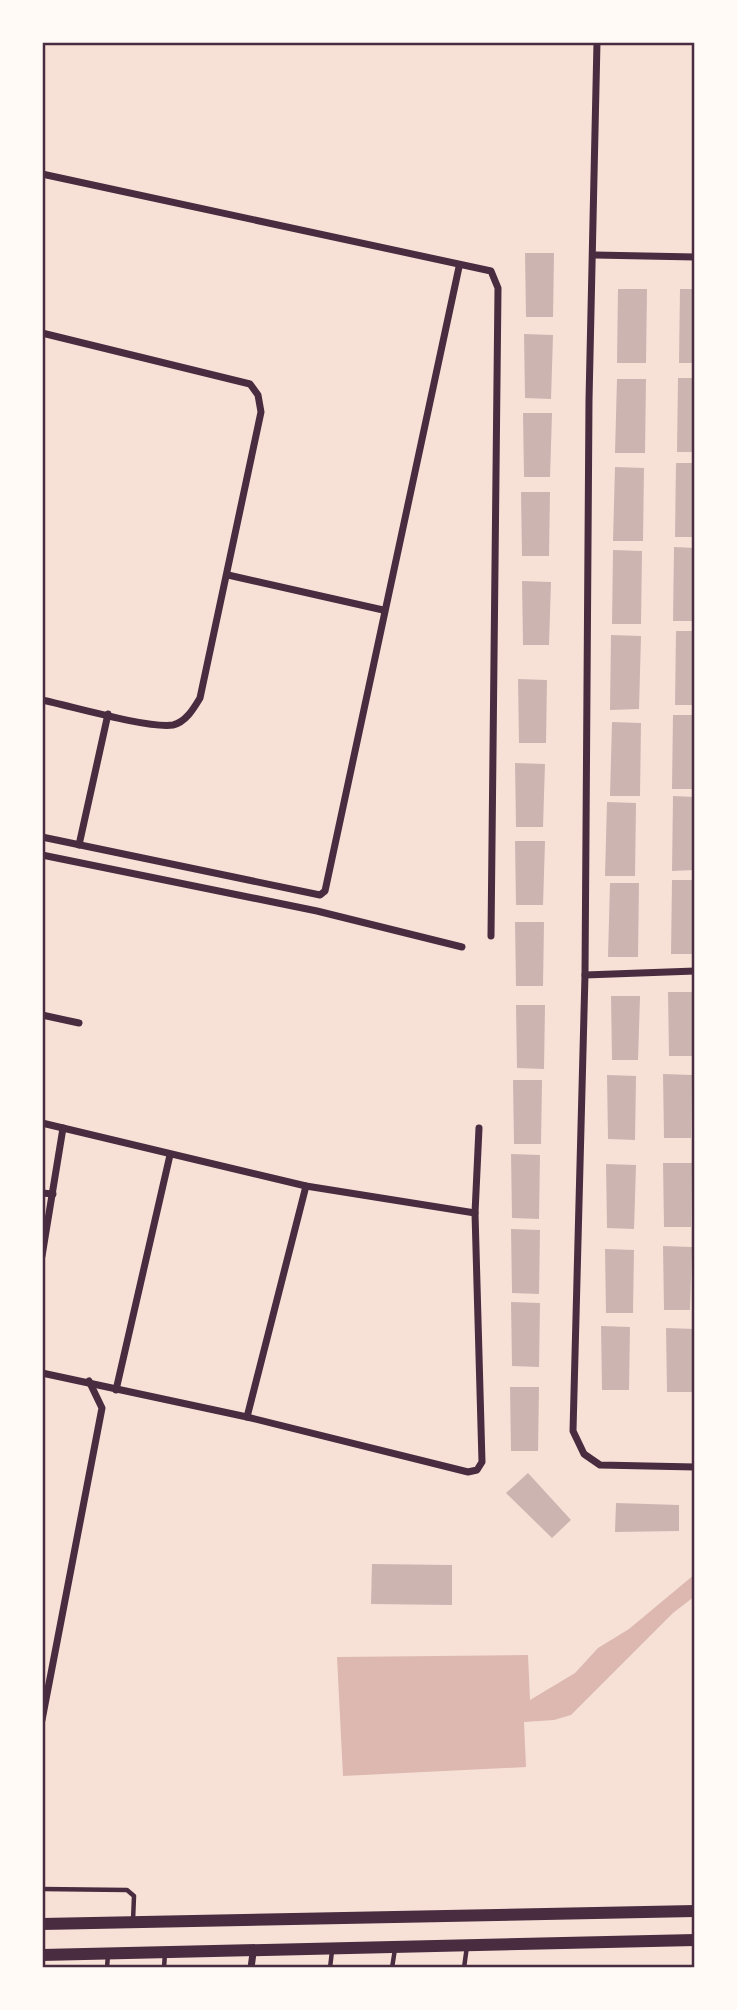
<svg xmlns="http://www.w3.org/2000/svg" width="737" height="2010" viewBox="0 0 737 2010" font-family="Signika,sans-serif">
	<rect width="100%" height="100%" fill="#f7e1d7"/>
	<path fill="#dcb8b0" d="M 695,1574 L 695,1596 L 673,1613 L 571,1715 L 554,1720 L 524,1722 L 526,1767 L 343,1776 L 337,1657 L 528,1655 L 530,1700 L 575,1673 L 598,1648 L 629,1629 Z"/>
	<g fill="#ccb4b1">
		<path d="M 525,253 L 554,253 L 553,317 L 526,317 Z"/>
		<path d="M 618,289 L 647,289 L 646,363 L 617,363 Z"/>
		<path d="M 680,289 L 695,289 L 695,363 L 679,363 Z"/>
		<path d="M 524,334 L 553,335 L 551,399 L 525,398 Z"/>
		<path d="M 678,378 L 695,378 L 695,452 L 677,452 Z"/>
		<path d="M 617,379 L 646,379 L 645,453 L 615,453 Z"/>
		<path d="M 523,413 L 552,413 L 550,477 L 524,477 Z"/>
		<path d="M 676,463 L 695,463 L 695,537 L 675,537 Z"/>
		<path d="M 615,467 L 644,468 L 643,541 L 613,541 Z"/>
		<path d="M 521,492 L 550,492 L 549,556 L 522,556 Z"/>
		<path d="M 674,547 L 695,548 L 695,621 L 673,621 Z"/>
		<path d="M 613,550 L 642,551 L 641,624 L 612,624 Z"/>
		<path d="M 522,581 L 551,582 L 549,645 L 523,645 Z"/>
		<path d="M 676,631 L 695,631 L 695,705 L 675,705 Z"/>
		<path d="M 611,635 L 641,636 L 639,709 L 610,710 Z"/>
		<path d="M 518,679 L 547,680 L 546,743 L 519,743 Z"/>
		<path d="M 673,715 L 695,715 L 695,789 L 672,789 Z"/>
		<path d="M 612,722 L 641,723 L 640,796 L 610,796 Z"/>
		<path d="M 515,763 L 545,764 L 543,827 L 516,827 Z"/>
		<path d="M 673,796 L 695,797 L 695,870 L 672,871 Z"/>
		<path d="M 607,802 L 636,803 L 635,876 L 605,876 Z"/>
		<path d="M 515,841 L 545,841 L 543,905 L 516,905 Z"/>
		<path d="M 672,880 L 695,880 L 695,954 L 671,954 Z"/>
		<path d="M 610,883 L 639,883 L 638,957 L 608,957 Z"/>
		<path d="M 515,922 L 544,922 L 543,986 L 516,986 Z"/>
		<path d="M 668,992 L 695,992 L 695,1056 L 669,1056 Z"/>
		<path d="M 611,996 L 640,996 L 638,1060 L 612,1060 Z"/>
		<path d="M 516,1005 L 545,1005 L 544,1069 L 517,1068 Z"/>
		<path d="M 663,1074 L 692,1075 L 691,1138 L 664,1138 Z"/>
		<path d="M 607,1075 L 636,1076 L 635,1140 L 608,1139 Z"/>
		<path d="M 513,1080 L 542,1080 L 541,1144 L 514,1144 Z"/>
		<path d="M 511,1154 L 540,1155 L 539,1219 L 512,1218 Z"/>
		<path d="M 663,1163 L 692,1163 L 691,1227 L 664,1227 Z"/>
		<path d="M 606,1164 L 636,1165 L 634,1229 L 607,1228 Z"/>
		<path d="M 511,1229 L 540,1230 L 539,1294 L 512,1293 Z"/>
		<path d="M 663,1246 L 692,1247 L 690,1310 L 664,1310 Z"/>
		<path d="M 605,1249 L 634,1250 L 633,1313 L 606,1313 Z"/>
		<path d="M 511,1302 L 540,1303 L 539,1367 L 512,1366 Z"/>
		<path d="M 601,1326 L 630,1327 L 629,1390 L 602,1390 Z"/>
		<path d="M 666,1328 L 695,1329 L 693,1392 L 667,1392 Z"/>
		<path d="M 510,1387 L 539,1387 L 538,1451 L 511,1451 Z"/>
		<path d="M 528,1473 L 571,1520 L 552,1538 L 506,1493 Z"/>
		<path d="M 616,1503 L 679,1505 L 679,1531 L 615,1532 Z"/>
		<path d="M 372,1564 L 452,1565 L 452,1605 L 371,1604 Z"/>
	</g>
	<g fill="none" stroke-linecap="round" stroke-linejoin="round">
		<g stroke="#4a2c40" stroke-width="4.5">
			<path d="M 42,1889 L 127,1890 L 134,1896 L 133,1921"/>
			<path d="M 107,1968 L 108,1954"/>
			<path d="M 164,1968 L 165,1953"/>
			<path d="M 330,1968 L 332,1951"/>
			<path d="M 392,1968 L 395,1949"/>
			<path d="M 464,1968 L 467,1946"/>
		</g>
		<g stroke="#4a2c40" stroke-width="7">
			<path d="M 597,42 L 589,400 L 585,975 L 573,1431 L 584,1454 L 600,1465 L 695,1467"/>
			<path d="M 42,174 L 491,271 L 498,288 L 491,936"/>
			<path d="M 595,255 L 695,257"/>
			<path d="M 42,333 L 250,384 L 258,395 L 261,412 L 200,698 C 194,708 186,722 173,725 C 149,729 71,706 42,700"/>
			<path d="M 228,575 L 383,610"/>
			<path d="M 42,837 L 320,895 L 325,891 L 459,267"/>
			<path d="M 79,845 L 108,714"/>
			<path d="M 42,855 L 317,911 L 462,947"/>
			<path d="M 585,975 L 695,971"/>
			<path d="M 42,1015 L 79,1023"/>
			<path d="M 42,1123 L 306,1186 L 475,1213"/>
			<path d="M 42,1193 L 53,1194"/>
			<path d="M 42,1256 L 63,1128"/>
			<path d="M 42,1373 L 247,1417 L 468,1472 L 477,1470 L 482,1462 L 475,1213 L 479,1128"/>
			<path d="M 116,1390 L 170,1155"/>
			<path d="M 247,1417 L 306,1186"/>
			<path d="M 42,1720 L 102,1408 L 89,1381"/>
			<path d="M 251,1968 L 253,1953"/>
		</g>
		<g stroke="#4a2c40" stroke-width="12">
			<path d="M 42,1924 L 695,1911"/>
			<path d="M 42,1955 L 695,1940"/>
		</g>
	</g>
	<rect width="737" height="2010" fill="none" stroke="#fffaf5" stroke-width="88"/>
	<rect x="44" y="44" width="649" height="1922" fill="none" stroke="#4a2c40" stroke-width="2.5"/>
</svg>
